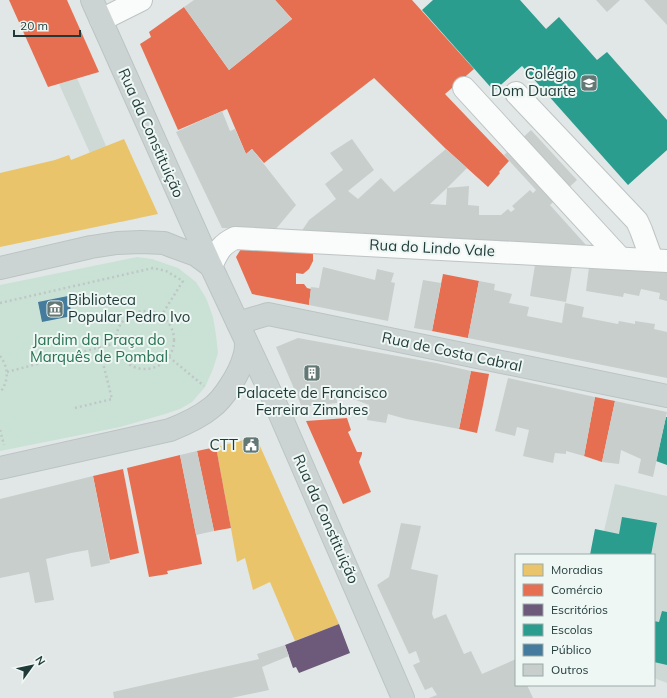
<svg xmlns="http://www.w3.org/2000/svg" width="667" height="698" viewBox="0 0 667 698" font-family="Mulish,sans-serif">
	<rect width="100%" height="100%" fill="#e1e7e6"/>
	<g fill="#ced9d6">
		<path d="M 77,78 L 106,146 L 139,218 L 121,222 L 59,84 Z"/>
		<path d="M 615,484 L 667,496 L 667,683 L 654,678 L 654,555 L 590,555 L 595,529 L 604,531 Z"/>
	</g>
	<path fill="#c9e2d5" d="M 137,257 L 152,259 L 178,268 L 196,282 L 206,298 L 213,317 L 216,335 L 218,353 L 213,369 L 205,387 L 192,402 L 180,409 L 165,414 L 120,427 L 0,451 L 0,285 Z"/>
	<g fill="#e9c46a">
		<path d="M 124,139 L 158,214 L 0,247 L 0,173 L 55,160 L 69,155 L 71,160 Z"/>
		<path d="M 256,437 L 339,624 L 295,641 L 270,582 L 253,590 L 245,558 L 237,562 L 227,506 L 216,447 Z"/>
	</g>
	<g fill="#e76f51">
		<path d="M 9,0 L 67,0 L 99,72 L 48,87 Z"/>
		<path d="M 275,0 L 412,0 L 474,69 L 445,94 L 509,161 L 499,172 L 500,173 L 488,187 L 446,149 L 374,78 L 264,163 L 252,149 L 246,154 L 227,109 L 178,130 L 140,44 L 151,37 L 149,32 L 184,7 L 229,70 L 292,19 Z"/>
		<path d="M 241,249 L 313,253 L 313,261 L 309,269 L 303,274 L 296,273 L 296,284 L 304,284 L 307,288 L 311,289 L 309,305 L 252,294 L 236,257 Z"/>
		<path d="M 443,274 L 479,281 L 468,338 L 432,331 Z"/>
		<path d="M 471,371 L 489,374 L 483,405 L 477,433 L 459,429 Z"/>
		<path d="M 595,397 L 615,401 L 602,462 L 584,456 Z"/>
		<path d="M 347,418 L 351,430 L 348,432 L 357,452 L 362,452 L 362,454 L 359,462 L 371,492 L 343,504 L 306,421 Z"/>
		<path d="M 216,447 L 231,528 L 214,531 L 197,451 Z"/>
		<path d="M 180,455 L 202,564 L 167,571 L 168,574 L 149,577 L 127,468 Z"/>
		<path d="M 123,469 L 139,553 L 110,560 L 93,476 Z"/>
	</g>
	<path fill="#6d597a" d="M 339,624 L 350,653 L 299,673 L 296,667 L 293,668 L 285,645 Z"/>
	<g fill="#2a9d8f">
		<path d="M 433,0 L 520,0 L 546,29 L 559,17 L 597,60 L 607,52 L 667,120 L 667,150 L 628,185 L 522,66 L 494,91 L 422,10 Z"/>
		<path d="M 666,417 L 667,417 L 667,465 L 656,461 Z"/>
		<path d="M 622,517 L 657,523 L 651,555 L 590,555 L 595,529 L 619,534 Z"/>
		<path d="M 662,611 L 667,612 L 667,665 L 654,662 L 654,621 L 659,622 Z"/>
	</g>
	<path fill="#457b9d" d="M 68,296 L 72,316 L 42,322 L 38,302 Z"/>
	<g fill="#c8cecc">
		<path d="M 194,0 L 275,0 L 292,19 L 229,70 L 184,7 Z"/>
		<path d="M 596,0 L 620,0 L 607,12 Z"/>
		<path d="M 644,0 L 667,0 L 667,25 Z"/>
		<path d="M 222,111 L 230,131 L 235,129 L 246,154 L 252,149 L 296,205 L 275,230 L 222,228 L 176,132 Z"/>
		<path d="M 531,130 L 577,180 L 550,205 L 586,245 L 301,232 L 309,220 L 336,199 L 325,184 L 343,170 L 330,153 L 352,139 L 374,170 L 348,191 L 358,199 L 381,178 L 394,192 L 446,149 L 467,168 L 447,188 L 430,204 L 446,205 L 447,188 L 469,186 L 468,205 L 479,206 L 479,215 L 501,215 L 508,209 L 511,212 L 515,209 L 512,206 L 530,190 L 533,193 L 536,190 L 504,155 Z"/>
		<path d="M 535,265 L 572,267 L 566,302 L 530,296 Z"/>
		<path d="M 323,267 L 375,280 L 377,269 L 394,273 L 391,282 L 395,283 L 388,321 L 309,305 L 311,287 L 319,288 Z"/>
		<path d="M 589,267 L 667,272 L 667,301 L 659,299 L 660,293 L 641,289 L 639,296 L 624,293 L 623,297 L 586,291 Z"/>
		<path d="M 423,280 L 441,283 L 432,331 L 414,328 Z"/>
		<path d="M 479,281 L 495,284 L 494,290 L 512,294 L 509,303 L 529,307 L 527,316 L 562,323 L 565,303 L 584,307 L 582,317 L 618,324 L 619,321 L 635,324 L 635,321 L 655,324 L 654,329 L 667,332 L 667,378 L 468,338 Z"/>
		<path d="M 298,338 L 436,363 L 471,371 L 459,429 L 406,419 L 388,414 L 386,423 L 367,420 L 369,405 L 356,400 L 337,398 L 337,403 L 302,407 L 276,347 Z"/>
		<path d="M 508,378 L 595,397 L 584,456 L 566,451 L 566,454 L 555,453 L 553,463 L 523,456 L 529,430 L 517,427 L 515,436 L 495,431 Z"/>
		<path d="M 615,401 L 667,412 L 653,477 L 638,473 L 641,459 L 621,450 L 619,464 L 602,462 Z"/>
		<path d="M 197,451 L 214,531 L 196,535 L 180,455 Z"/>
		<path d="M 93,476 L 110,563 L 91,567 L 88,550 L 71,553 L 46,559 L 54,600 L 35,603 L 29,572 L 0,578 L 0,499 Z"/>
		<path d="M 401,523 L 421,526 L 411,569 L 438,575 L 432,614 L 434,619 L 446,614 L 464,654 L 471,651 L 482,674 L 516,659 L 516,685 L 527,685 L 533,698 L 429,698 L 437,695 L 432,687 L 425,690 L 413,665 L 420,662 L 416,651 L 409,654 L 377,585 L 389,577 Z"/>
		<path d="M 285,645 L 289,656 L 262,667 L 269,690 L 231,698 L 114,698 L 113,692 L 259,659 L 257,654 Z"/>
	</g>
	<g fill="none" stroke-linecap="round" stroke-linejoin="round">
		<g stroke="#bec4c3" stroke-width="24">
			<g id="minor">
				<path d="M 101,20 L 141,0"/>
				<path d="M 464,88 L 620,258"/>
				<path d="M 516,93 L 637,221 L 641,230 L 652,260"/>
				<path d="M 211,266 C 218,252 220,245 235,238 L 667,261"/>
			</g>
		</g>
		<g stroke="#bbc4c3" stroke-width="24">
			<g id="major">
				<path d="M 92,0 L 211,266 L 272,396 L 403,698"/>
				<path d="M 0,268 L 91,247 L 117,243 L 141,242 L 164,243 L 174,247 L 196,255 L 211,266"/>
				<path d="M 238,323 L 268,314 L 667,396"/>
				<path d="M 0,468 L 170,430 C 185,424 199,418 211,408 C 224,399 240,372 244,357 C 246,352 246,347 246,342"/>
			</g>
		</g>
		<g stroke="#bfc7c6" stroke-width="2.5" stroke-dasharray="2 3" stroke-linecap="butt">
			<path d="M 0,303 L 153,268 L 166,271 L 183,281 L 161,316"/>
			<circle cx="145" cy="340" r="29"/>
			<path d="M 0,356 C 9,368 9,380 0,393"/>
			<path d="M 169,357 L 204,386"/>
			<path d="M 7,372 L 116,343"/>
			<path d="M 75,408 L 112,399 L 99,347"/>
			<path d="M 0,430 L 4,445"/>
		</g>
		<use href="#minor" stroke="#fafbfb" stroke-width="22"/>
		<use href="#major" stroke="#ccd4d3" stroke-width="22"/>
	</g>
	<defs>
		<g id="school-square" transform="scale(0.9)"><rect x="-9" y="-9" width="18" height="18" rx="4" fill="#637775" stroke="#eef7f4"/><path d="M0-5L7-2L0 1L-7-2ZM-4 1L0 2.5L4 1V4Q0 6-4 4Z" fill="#fff"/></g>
		<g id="museum-square" transform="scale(0.9)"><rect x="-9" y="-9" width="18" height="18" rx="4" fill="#637775" stroke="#eef7f4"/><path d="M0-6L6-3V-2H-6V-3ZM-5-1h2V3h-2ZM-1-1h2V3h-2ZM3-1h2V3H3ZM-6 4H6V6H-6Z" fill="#fff"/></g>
		<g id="building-square" transform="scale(0.9)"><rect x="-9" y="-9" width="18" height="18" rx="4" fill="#637775" stroke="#eef7f4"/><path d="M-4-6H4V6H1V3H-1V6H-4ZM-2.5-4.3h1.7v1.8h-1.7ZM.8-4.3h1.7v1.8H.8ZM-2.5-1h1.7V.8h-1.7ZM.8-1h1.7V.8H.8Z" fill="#fff"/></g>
		<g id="civic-square" transform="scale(0.9)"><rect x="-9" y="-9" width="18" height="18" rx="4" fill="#637775" stroke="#eef7f4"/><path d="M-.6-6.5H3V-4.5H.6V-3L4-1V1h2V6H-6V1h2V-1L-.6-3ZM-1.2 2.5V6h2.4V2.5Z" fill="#fff"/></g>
	</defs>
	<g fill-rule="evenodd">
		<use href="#school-square" x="589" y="83"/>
		<use href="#museum-square" x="55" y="309"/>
		<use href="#building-square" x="312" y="373"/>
		<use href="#civic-square" x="251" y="445"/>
	</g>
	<g text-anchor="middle" stroke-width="4" stroke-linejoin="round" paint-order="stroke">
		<g font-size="15" fill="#1f3a38" stroke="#eef7f4" text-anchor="end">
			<text x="576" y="79">Colégio<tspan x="576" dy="17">Dom Duarte</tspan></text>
			<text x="68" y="305" text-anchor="start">Biblioteca<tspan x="68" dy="17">Popular Pedro Ivo</tspan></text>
			<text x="312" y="398" text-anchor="middle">Palacete de Francisco<tspan x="312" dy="17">Ferreira Zimbres</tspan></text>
			<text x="238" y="450">CTT</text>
		</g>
		<g font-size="15" fill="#1f3a38" stroke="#eef7f4">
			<text transform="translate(151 133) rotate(66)" y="5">Rua da Constituição</text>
			<text transform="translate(432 248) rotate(3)" y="5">Rua do Lindo Vale</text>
			<text transform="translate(452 352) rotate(12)" y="5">Rua de Costa Cabral</text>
			<text transform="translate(326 519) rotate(66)" y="5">Rua da Constituição</text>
		</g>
		<g font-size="15" fill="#287252" stroke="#eef7f4">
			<text x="99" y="345">Jardim da Praça do<tspan x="99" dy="17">Marquês de Pombal</tspan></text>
		</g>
	</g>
	<rect x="515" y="554" width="140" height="132" fill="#eef7f4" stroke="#9baba9"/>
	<rect x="523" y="564" width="20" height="12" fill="#e9c46a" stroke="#9baba9"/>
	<text x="551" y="574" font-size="12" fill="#1f3a38">Moradias</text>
	<rect x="523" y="584" width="20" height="12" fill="#e76f51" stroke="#9baba9"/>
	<text x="551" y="594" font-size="12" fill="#1f3a38">Comércio</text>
	<rect x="523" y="604" width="20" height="12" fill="#6d597a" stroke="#9baba9"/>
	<text x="551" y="614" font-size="12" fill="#1f3a38">Escritórios</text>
	<rect x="523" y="624" width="20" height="12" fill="#2a9d8f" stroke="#9baba9"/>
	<text x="551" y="634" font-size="12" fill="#1f3a38">Escolas</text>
	<rect x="523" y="644" width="20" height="12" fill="#457b9d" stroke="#9baba9"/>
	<text x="551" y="654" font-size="12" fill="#1f3a38">Público</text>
	<rect x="523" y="664" width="20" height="12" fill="#c8cecc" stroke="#9baba9"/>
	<text x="551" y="674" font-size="12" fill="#1f3a38">Outros</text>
	<g transform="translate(32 666) rotate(57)" stroke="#eef7f4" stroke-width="3" paint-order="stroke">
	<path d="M0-3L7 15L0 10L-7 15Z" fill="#1f3a38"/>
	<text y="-6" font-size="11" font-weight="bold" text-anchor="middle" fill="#1f3a38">N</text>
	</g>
	<path d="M14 30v6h66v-6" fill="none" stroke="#1f3a38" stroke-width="2"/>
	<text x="20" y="30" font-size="12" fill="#1f3a38" stroke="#eef7f4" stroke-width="3" paint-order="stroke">20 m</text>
</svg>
